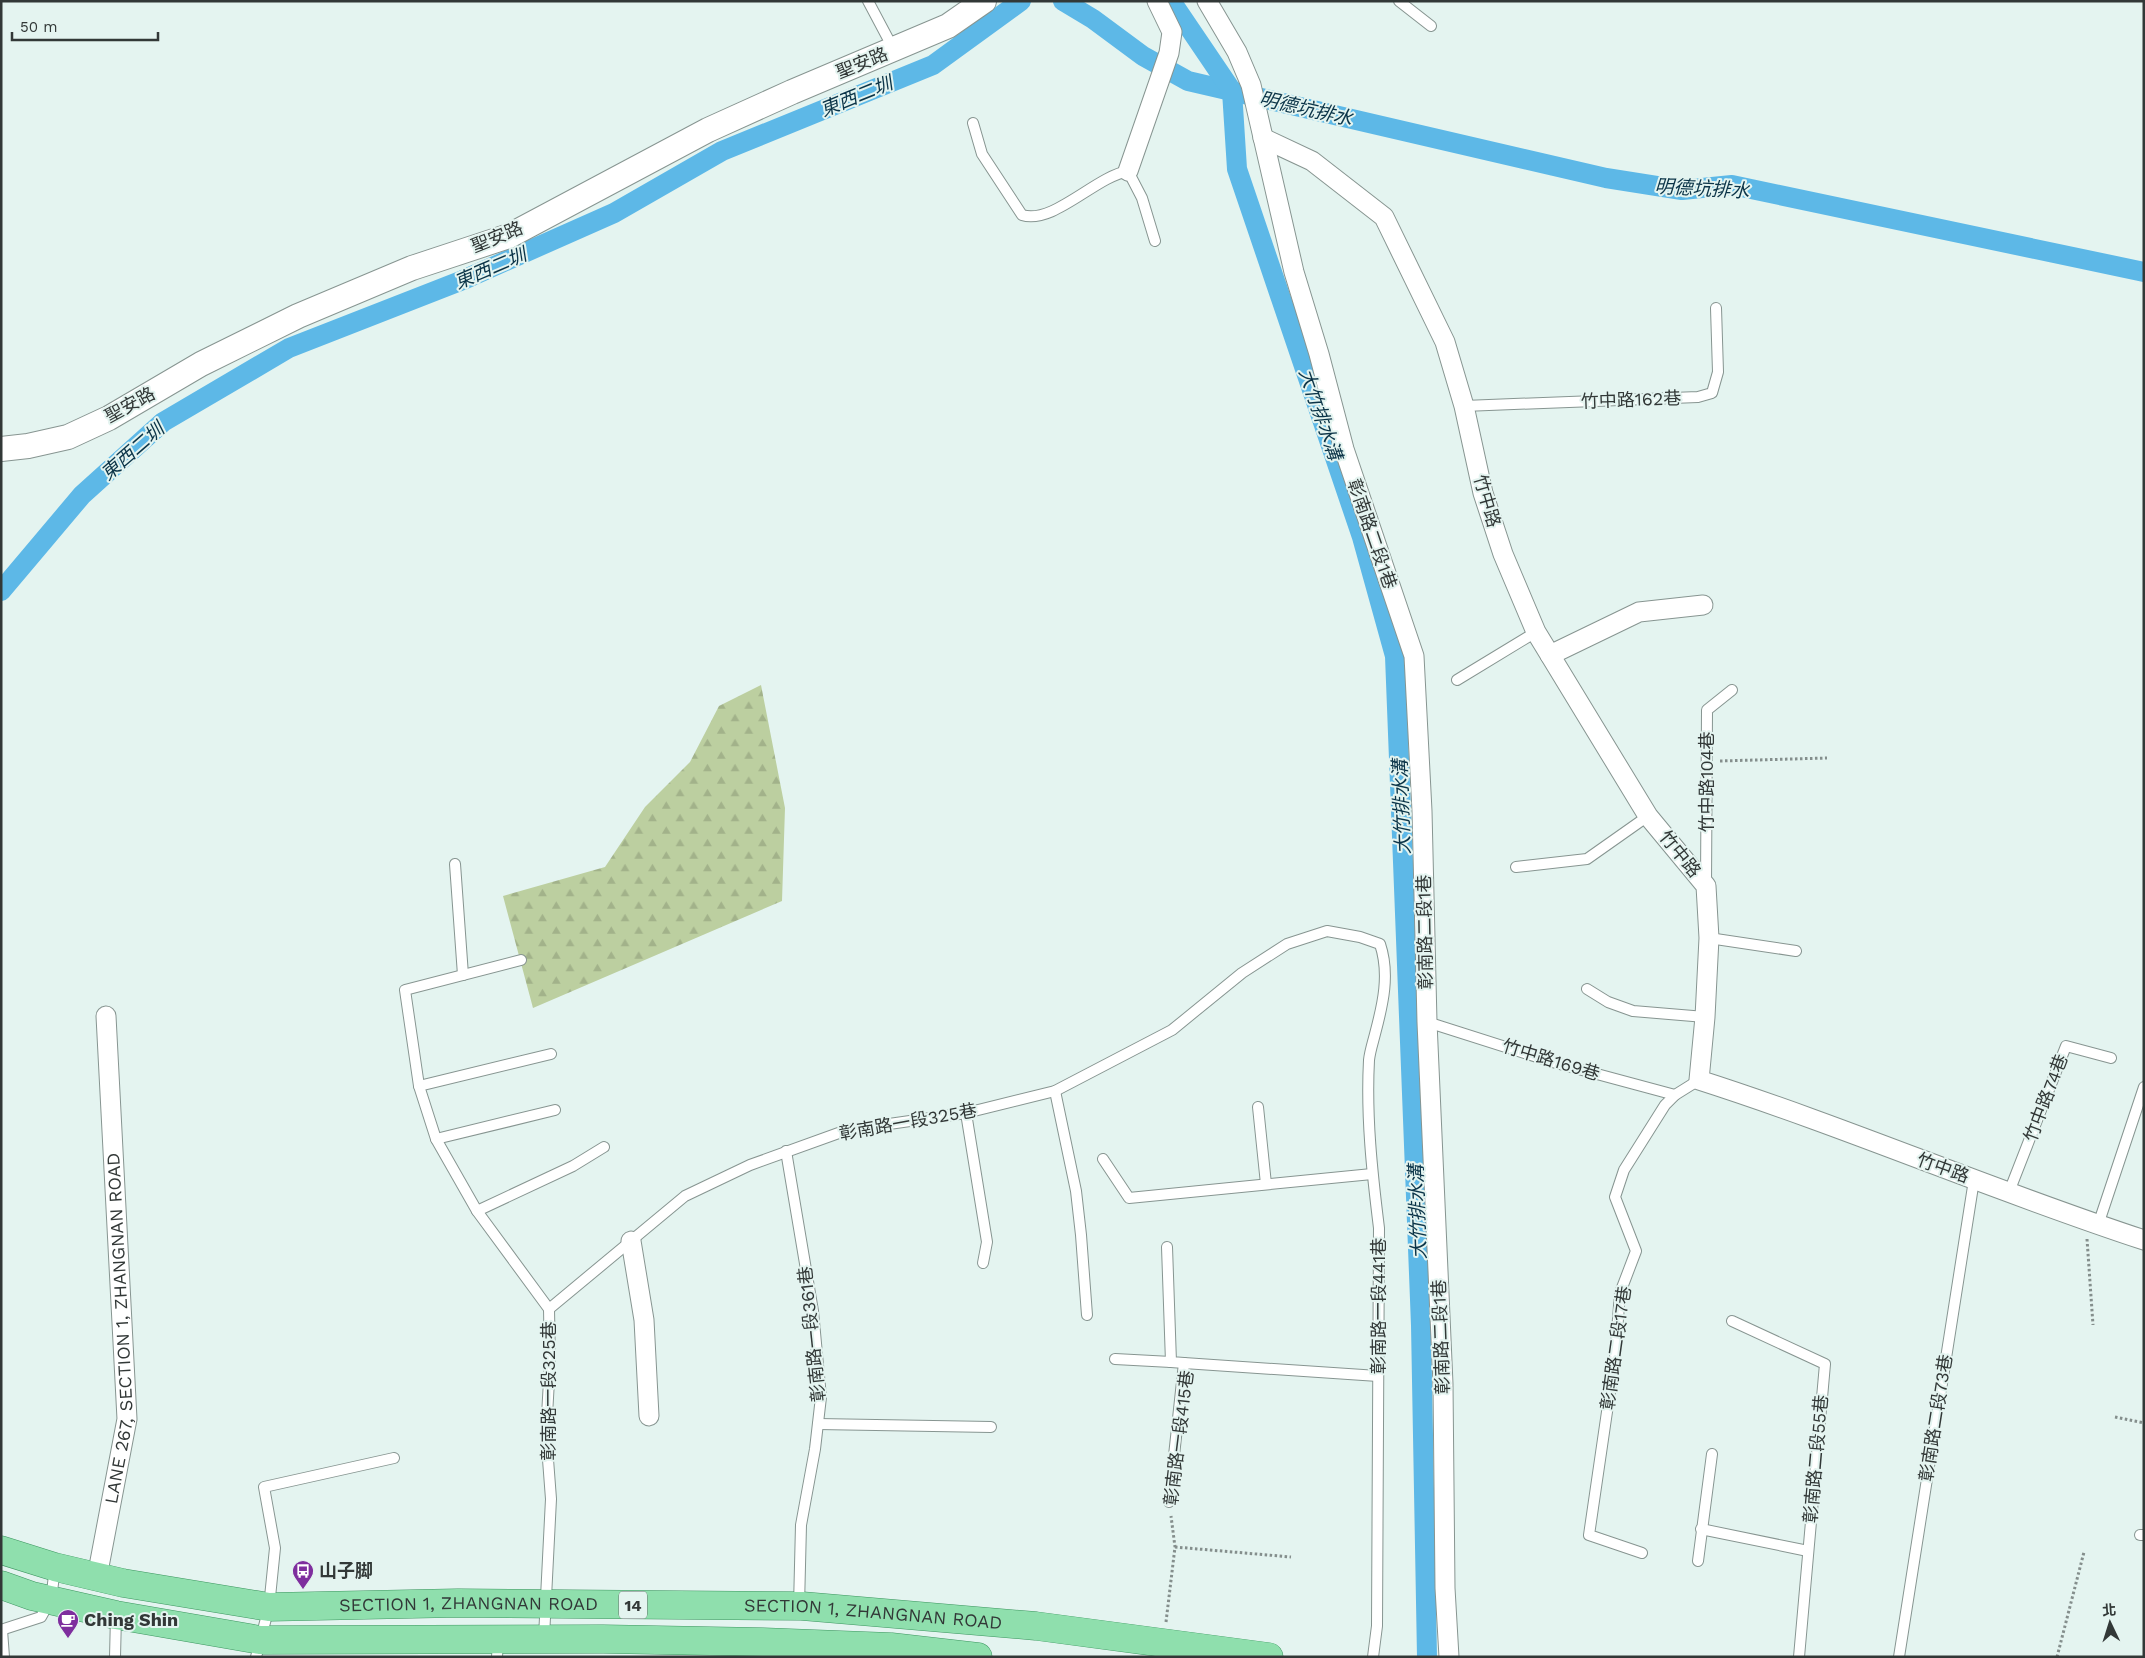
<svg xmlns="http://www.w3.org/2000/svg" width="2145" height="1658" viewBox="0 0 2145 1658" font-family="'Work Sans','Noto Sans TC',sans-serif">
	<defs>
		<pattern id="forest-firs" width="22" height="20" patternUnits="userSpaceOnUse" patternTransform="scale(1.25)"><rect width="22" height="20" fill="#bccfa0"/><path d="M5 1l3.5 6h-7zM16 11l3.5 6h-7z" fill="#a2b28a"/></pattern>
	</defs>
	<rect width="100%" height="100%" fill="#e4f4f0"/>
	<path fill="url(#forest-firs)" d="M 761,685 L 785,808 L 782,901 L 533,1008 L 503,896 L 605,867 L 645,807 L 690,762 L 719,706 Z"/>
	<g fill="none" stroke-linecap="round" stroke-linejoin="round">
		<g stroke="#5db8e7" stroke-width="20">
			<path d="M 1063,1 L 1093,19 L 1143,56 L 1188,81 L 1606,178 L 1682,190 L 1732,185 L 2144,272"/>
			<path d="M 1171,1 L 1232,91 L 1237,169 L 1362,537 L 1395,656 L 1421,1325 L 1427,1657"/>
			<path d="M 1,591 L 82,495 L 163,422 L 289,348 L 463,280 L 614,213 L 722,151 L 933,65 L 1021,1"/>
		</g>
		<g stroke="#879591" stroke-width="12">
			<g id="service">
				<path d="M 868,1 L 894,50"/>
				<path d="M 1399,1 L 1431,26"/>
				<path d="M 973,123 L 982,154 L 1022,215 C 1053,225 1095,177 1128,171 L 1142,198 L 1155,241"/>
				<path d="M 1464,406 L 1698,397 L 1712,393 L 1718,372 L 1716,308"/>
				<path d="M 1457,680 L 1536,632"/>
				<path d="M 455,864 L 463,975"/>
				<path d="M 1516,867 L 1587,859 L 1648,816"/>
				<path d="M 1706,885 L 1707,710 L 1732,690"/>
				<path d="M 1709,938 L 1796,951"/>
				<path d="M 521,960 L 405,990 L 419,1086 L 436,1139 L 477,1211 L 549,1309"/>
				<path d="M 1587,989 L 1608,1002 L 1633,1011 L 1705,1017"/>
				<path d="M 1427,1022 L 1556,1063 L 1675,1095"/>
				<path d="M 419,1086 L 551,1054"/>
				<path d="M 1055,1091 L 1076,1191 L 1081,1235 L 1087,1315"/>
				<path d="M 1258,1107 L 1266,1184"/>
				<path d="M 966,1113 L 987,1242 L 983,1263"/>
				<path d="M 436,1139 L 555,1110"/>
				<path d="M 786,1151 L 813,1311 L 821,1397 L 815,1449 L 801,1525 L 799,1606"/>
				<path d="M 1103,1159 L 1129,1198 L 1372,1174"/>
				<path d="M 2009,1192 L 2066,1046 L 2111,1058"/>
				<path d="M 477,1211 L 573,1166 L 604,1147"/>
				<path d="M 2098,1225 L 2144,1087"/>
				<path d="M 1167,1247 L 1171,1362 L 1184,1363"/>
				<path d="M 1732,1321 L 1825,1364 L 1799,1657"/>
				<path d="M 1115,1359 L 1171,1362"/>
				<path d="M 818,1424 L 991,1427"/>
				<path d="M 1169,1502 L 1184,1363 L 1378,1376"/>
				<path d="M 1701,1529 L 1808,1551"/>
				<path d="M 2140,1535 L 2144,1535"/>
				<path d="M 1642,1553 L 1589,1535 L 1615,1357 L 1620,1293 L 1636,1251 L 1615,1197 L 1624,1170 L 1665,1105 L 1675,1095 L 1699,1080"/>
				<path d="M 1698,1561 L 1712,1454"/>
				<path d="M 1,1630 L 41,1617 L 51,1599 L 55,1568"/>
				<path d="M 2,1630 L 4,1657"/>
				<path d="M 544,1637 L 551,1499 L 546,1433 L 550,1363 L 549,1309 L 685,1196 L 750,1165 L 847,1130 L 966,1113 L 1055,1091 L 1172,1030 L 1242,973 L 1287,944 L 1327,931 L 1360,937 L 1380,944 C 1390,974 1383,1004 1375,1034 C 1373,1042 1370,1051 1369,1060 C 1366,1116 1372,1172 1379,1228 L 1377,1626 L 1373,1657"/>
				<path d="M 115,1657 L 116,1616"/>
				<path d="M 256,1657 L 269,1607 L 275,1548 L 264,1487 L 394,1458"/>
				<path d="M 497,1657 L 498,1641"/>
				<path d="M 1899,1657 L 1974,1180"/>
			</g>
		</g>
		<g stroke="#879591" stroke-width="21">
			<g id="minor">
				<path d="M 1207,1 L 1237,52 L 1251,85 L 1294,272 L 1319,354 L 1344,449 L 1414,656 L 1422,811 L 1427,1022 L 1443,1384 L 1445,1588 L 1449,1657"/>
				<path d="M 1263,138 L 1312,161 L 1384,217 L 1445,342 L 1464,406 L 1483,493 L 1503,554 L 1536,632 L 1648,816 L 1706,886 L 1709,938 L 1705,1017 L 1699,1080 C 1849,1128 1994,1191 2144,1240"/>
				<path d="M 1128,171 L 1169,53 L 1172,32 L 1157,1"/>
				<path d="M 1550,655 L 1639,612 L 1703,605"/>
				<path d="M 631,1241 L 644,1320 L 649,1416"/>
				<path id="s1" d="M 97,1577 L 127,1419 L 106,1016"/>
			</g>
		</g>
		<g stroke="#879591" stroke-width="26">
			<path id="tertiary" d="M 1,449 L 28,446 L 68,437 L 109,418 L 201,364 L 298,316 L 412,268 L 509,236 L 708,130 L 792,92 L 948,26 L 984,1"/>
		</g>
		<g stroke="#3e9661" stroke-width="29">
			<g id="primary">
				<path id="s2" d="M 1,1550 L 55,1567 L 123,1583 L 269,1607 L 458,1603 L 802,1606 L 1036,1626 L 1269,1657"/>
				<path d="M 1,1585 L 32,1596 L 116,1615 L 260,1640 L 603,1639 L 763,1642 L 891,1647 L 978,1657"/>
			</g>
		</g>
		<g stroke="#848e8c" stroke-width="3" stroke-dasharray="2.5 2.5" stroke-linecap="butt">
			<path d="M 1720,761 L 1827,758"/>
			<path d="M 2087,1239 L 2093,1325"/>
			<path d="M 2115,1417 L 2144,1423"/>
			<path d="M 1175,1547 L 1291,1557"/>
			<path d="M 1166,1622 L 1175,1547 L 1171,1516"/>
			<path d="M 2057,1657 L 2084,1552"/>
		</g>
		<use href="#service" stroke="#fff" stroke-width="10"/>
		<use href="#minor" stroke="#fff" stroke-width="19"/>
		<use href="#tertiary" stroke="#fff" stroke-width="24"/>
		<use href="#primary" stroke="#8fdfad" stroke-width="28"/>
	</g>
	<defs>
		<g id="bus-pin" transform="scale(1.125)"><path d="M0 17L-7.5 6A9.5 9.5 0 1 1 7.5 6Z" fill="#7e2e9e" stroke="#e4f4f0"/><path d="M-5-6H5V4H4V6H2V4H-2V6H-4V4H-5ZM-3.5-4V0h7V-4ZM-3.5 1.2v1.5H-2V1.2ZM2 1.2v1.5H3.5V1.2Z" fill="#fff"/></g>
		<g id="cafe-pin" transform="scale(1.125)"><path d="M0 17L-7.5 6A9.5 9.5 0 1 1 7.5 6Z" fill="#7e2e9e" stroke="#e4f4f0"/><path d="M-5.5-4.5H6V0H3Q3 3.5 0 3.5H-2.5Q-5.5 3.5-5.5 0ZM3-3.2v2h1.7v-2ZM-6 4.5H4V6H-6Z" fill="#fff"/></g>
	</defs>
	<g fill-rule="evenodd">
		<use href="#bus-pin" x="303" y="1571"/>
		<use href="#cafe-pin" x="68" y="1620"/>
	</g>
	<g text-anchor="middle" stroke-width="4" stroke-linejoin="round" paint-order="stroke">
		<rect fill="#e4f4f0" stroke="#67706e" stroke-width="1" x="619" y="1591.5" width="28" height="27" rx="4"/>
		<g font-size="16" font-weight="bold" fill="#323837">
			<text x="633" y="1611">14</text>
		</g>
		<g font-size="18" fill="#323837" stroke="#e4f4f0">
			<text transform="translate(862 63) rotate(-22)" y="6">聖安路</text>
			<text transform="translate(497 237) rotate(-22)" y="6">聖安路</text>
			<text transform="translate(1631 400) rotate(-2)" y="6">竹中路162巷</text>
			<text transform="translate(130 405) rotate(-29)" y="6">聖安路</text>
			<text transform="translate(1487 501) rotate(74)" y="6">竹中路</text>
			<text transform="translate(1372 534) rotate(71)" y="6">彰南路二段1巷</text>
			<text transform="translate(1707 782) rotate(-90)" y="6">竹中路104巷</text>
			<text transform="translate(1680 854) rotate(51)" y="6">竹中路</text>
			<text transform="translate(1425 932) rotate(-91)" y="6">彰南路二段1巷</text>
			<text transform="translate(1551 1060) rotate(17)" y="6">竹中路169巷</text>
			<text transform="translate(2046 1098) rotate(-69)" y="6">竹中路74巷</text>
			<text transform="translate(908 1122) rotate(-10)" y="6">彰南路一段325巷</text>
			<text transform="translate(1943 1168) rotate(20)" y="6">竹中路</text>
			<text transform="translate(1379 1306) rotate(-90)" y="6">彰南路一段441巷</text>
			<text dy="6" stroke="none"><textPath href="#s1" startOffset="251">LANE 267, SECTION 1, ZHANGNAN ROAD</textPath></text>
			<text transform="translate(812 1334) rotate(-96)" y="6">彰南路一段361巷</text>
			<text transform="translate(1441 1337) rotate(-92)" y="6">彰南路二段1巷</text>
			<text transform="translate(1616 1348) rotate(-82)" y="6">彰南路二段17巷</text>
			<text transform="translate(549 1391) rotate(-90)" y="6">彰南路一段325巷</text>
			<text transform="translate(1936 1418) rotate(-81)" y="6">彰南路二段73巷</text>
			<text transform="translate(1179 1438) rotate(-83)" y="6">彰南路一段415巷</text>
			<text transform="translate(1816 1459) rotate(-85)" y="6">彰南路二段55巷</text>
			<text dy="6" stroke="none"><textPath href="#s2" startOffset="474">SECTION 1, ZHANGNAN ROAD</textPath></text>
			<text dy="6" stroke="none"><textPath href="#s2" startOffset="879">SECTION 1, ZHANGNAN ROAD</textPath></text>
		</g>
		<g font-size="18" font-weight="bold" fill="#323837" stroke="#e4f4f0" text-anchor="start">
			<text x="319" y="1577">山子脚</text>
			<text x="84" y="1626">Ching Shin</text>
		</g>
		<g font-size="19" font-style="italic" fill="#0b3448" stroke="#e4f4f0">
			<text transform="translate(856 96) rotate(-22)" y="7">東西二圳</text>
			<text transform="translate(1306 108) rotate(13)" y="7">明德坑排水</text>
			<text transform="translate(1702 188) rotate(3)" y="7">明德坑排水</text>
			<text transform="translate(490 268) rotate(-23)" y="7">東西二圳</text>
			<text transform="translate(1321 414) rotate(71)" y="7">大竹排水溝</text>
			<text transform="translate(132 451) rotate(-41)" y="7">東西二圳</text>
			<text transform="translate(1401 807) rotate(-92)" y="7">大竹排水溝</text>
			<text transform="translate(1417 1212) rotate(-92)" y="7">大竹排水溝</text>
		</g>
	</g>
	<rect width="2145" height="1658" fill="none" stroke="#323837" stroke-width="5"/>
	<g transform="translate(2110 1623) rotate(356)" stroke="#e4f4f0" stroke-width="4" paint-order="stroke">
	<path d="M0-4L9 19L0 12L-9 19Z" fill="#323837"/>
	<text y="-8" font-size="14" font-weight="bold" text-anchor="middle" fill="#323837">北</text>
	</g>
	<path d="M12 32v8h146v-8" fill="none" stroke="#323837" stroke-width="2.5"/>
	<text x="20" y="32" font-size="15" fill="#323837" stroke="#e4f4f0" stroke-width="4" paint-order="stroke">50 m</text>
</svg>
